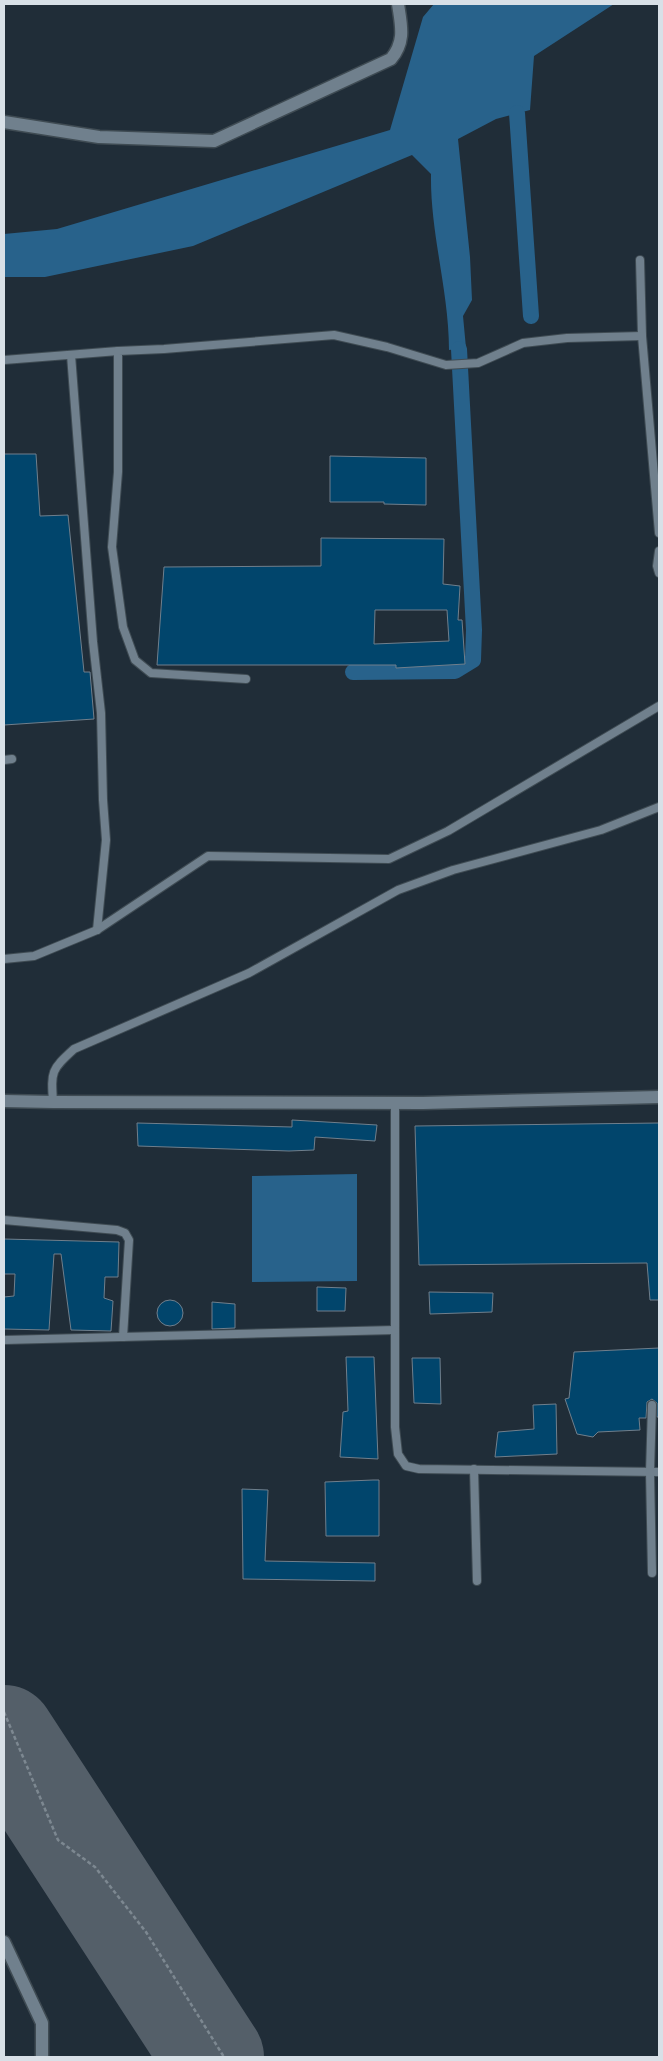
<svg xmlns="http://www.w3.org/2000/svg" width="663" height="2061" viewBox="0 0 663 2061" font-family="Roboto,sans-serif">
	<rect width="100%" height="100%" fill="#202d38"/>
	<g fill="#28628b">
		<path d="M 434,4 L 614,4 L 534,56 L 530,110 L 496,119 L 458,139 L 470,257 L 472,300 L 463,316 L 466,348 L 449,350 C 449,291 430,233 431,174 L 412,155 L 193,246 L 45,277 L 4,277 L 4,234 L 57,229 L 390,130 L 423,17 Z"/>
		<path d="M 357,1174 L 357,1281 L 252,1282 L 252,1176 Z"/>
	</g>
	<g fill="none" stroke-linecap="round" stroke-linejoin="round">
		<g stroke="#28628b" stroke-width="16">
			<path d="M 517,113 L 531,316"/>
			<path d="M 353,672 L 455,671 L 473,660 L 474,630 L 459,349"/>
		</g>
		<path stroke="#545f69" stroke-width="102" d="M 4,1736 L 213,2057"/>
	</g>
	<g fill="#01456c" stroke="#707f8c" fill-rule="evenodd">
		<path d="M 4,454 L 36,454 L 40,516 L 68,515 L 84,672 L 90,672 L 94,719 L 4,725 Z"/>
		<path d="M 330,456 L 426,458 L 426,505 L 384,504 L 384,502 L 330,502 Z"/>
		<path d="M 321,538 L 444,539 L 443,584 L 460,586 L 458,620 L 462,620 L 465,664 L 396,668 L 396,665 L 157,665 L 164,567 L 321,566 ZM 375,610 L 447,610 L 449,641 L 374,644 Z"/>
		<path d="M 292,1120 L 377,1125 L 375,1141 L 315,1137 L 314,1150 L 289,1151 L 138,1146 L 137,1123 L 292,1127 Z"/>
		<path d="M 659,1123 L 659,1300 L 650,1300 L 647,1263 L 419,1265 L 415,1126 Z"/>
		<path d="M 4,1239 L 119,1242 L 118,1277 L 105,1277 L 104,1298 L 113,1301 L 111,1331 L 71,1330 L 61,1254 L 54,1254 L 49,1330 L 4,1329 L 4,1297 L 14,1296 L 15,1274 L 4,1274 Z"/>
		<path d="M 317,1287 L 346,1288 L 345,1311 L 317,1311 Z"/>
		<path d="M 429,1292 L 493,1293 L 492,1312 L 430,1314 Z"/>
		<circle cx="170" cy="1313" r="13"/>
		<path d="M 212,1302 L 235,1304 L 235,1328 L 212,1329 Z"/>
		<path d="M 659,1348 L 659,1417 L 657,1417 L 657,1403 L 652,1399 L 647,1402 L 646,1418 L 639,1418 L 640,1430 L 598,1432 L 593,1437 L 577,1434 L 565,1399 L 569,1398 L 574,1352 Z"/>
		<path d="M 346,1357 L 374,1357 L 378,1459 L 340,1457 L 343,1412 L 348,1411 Z"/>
		<path d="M 412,1358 L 440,1358 L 441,1404 L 414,1403 Z"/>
		<path d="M 556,1404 L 557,1454 L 495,1457 L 498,1432 L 534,1429 L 533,1405 Z"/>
		<path d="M 373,1480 L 379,1480 L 379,1536 L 326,1536 L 325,1482 Z"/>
		<path d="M 242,1489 L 268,1490 L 265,1561 L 375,1563 L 375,1581 L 243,1579 Z"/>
	</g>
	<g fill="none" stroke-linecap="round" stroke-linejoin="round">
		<g stroke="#3f4b53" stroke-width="10">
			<g id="lane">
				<path d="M 640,260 L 642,336 L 659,533"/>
				<path d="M 71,355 L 93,642 L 101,713 L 103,800 L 106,840 L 97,930"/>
				<path d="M 4,360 L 118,351"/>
				<path d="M 659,551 L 657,566 L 659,573"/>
				<path d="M 246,679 L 151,673 L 135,660 L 123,627 L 112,547 L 118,472 L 118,351 L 164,349 L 334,335 L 387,347 L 446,365 L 478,363 L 523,343 L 567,338 L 642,336"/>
				<path d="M 4,760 L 12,759"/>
				<path d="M 4,959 L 34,956 L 97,930 L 208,856 L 389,859 L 448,831 L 659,706"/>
				<path d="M 53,1102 C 51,1071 51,1070 74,1049 L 249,973 L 398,890 L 453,870 L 601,830 L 659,807"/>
				<path d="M 395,1103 L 395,1427 L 398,1454 L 406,1466 L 419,1469 L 659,1472"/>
				<path d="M 4,1220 L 117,1230 L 125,1233 L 129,1240 L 123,1337"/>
				<path d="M 4,1340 L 395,1330"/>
				<path d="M 652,1405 L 650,1472 L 652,1573"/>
				<path d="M 474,1469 L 477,1581"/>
			</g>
		</g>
		<g stroke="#3f4b53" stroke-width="15">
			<g id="street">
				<path d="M 4,122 L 99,137 L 214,141 L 391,59 C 406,41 401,25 398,4"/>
				<path d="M 4,1101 L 53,1102 L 423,1103 L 659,1097"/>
				<path d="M 4,1942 L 42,2023 L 42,2057"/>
			</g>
		</g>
		<path stroke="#7d8891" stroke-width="2.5" stroke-dasharray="4 2.5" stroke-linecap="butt" d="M 4,1712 L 58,1840 L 95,1867 L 146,1932 L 224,2057"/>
		<use href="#lane" stroke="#70808d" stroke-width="8"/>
		<use href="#street" stroke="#70808d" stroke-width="12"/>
	</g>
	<rect width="663" height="2061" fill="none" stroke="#d8e0e7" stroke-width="10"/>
</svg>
